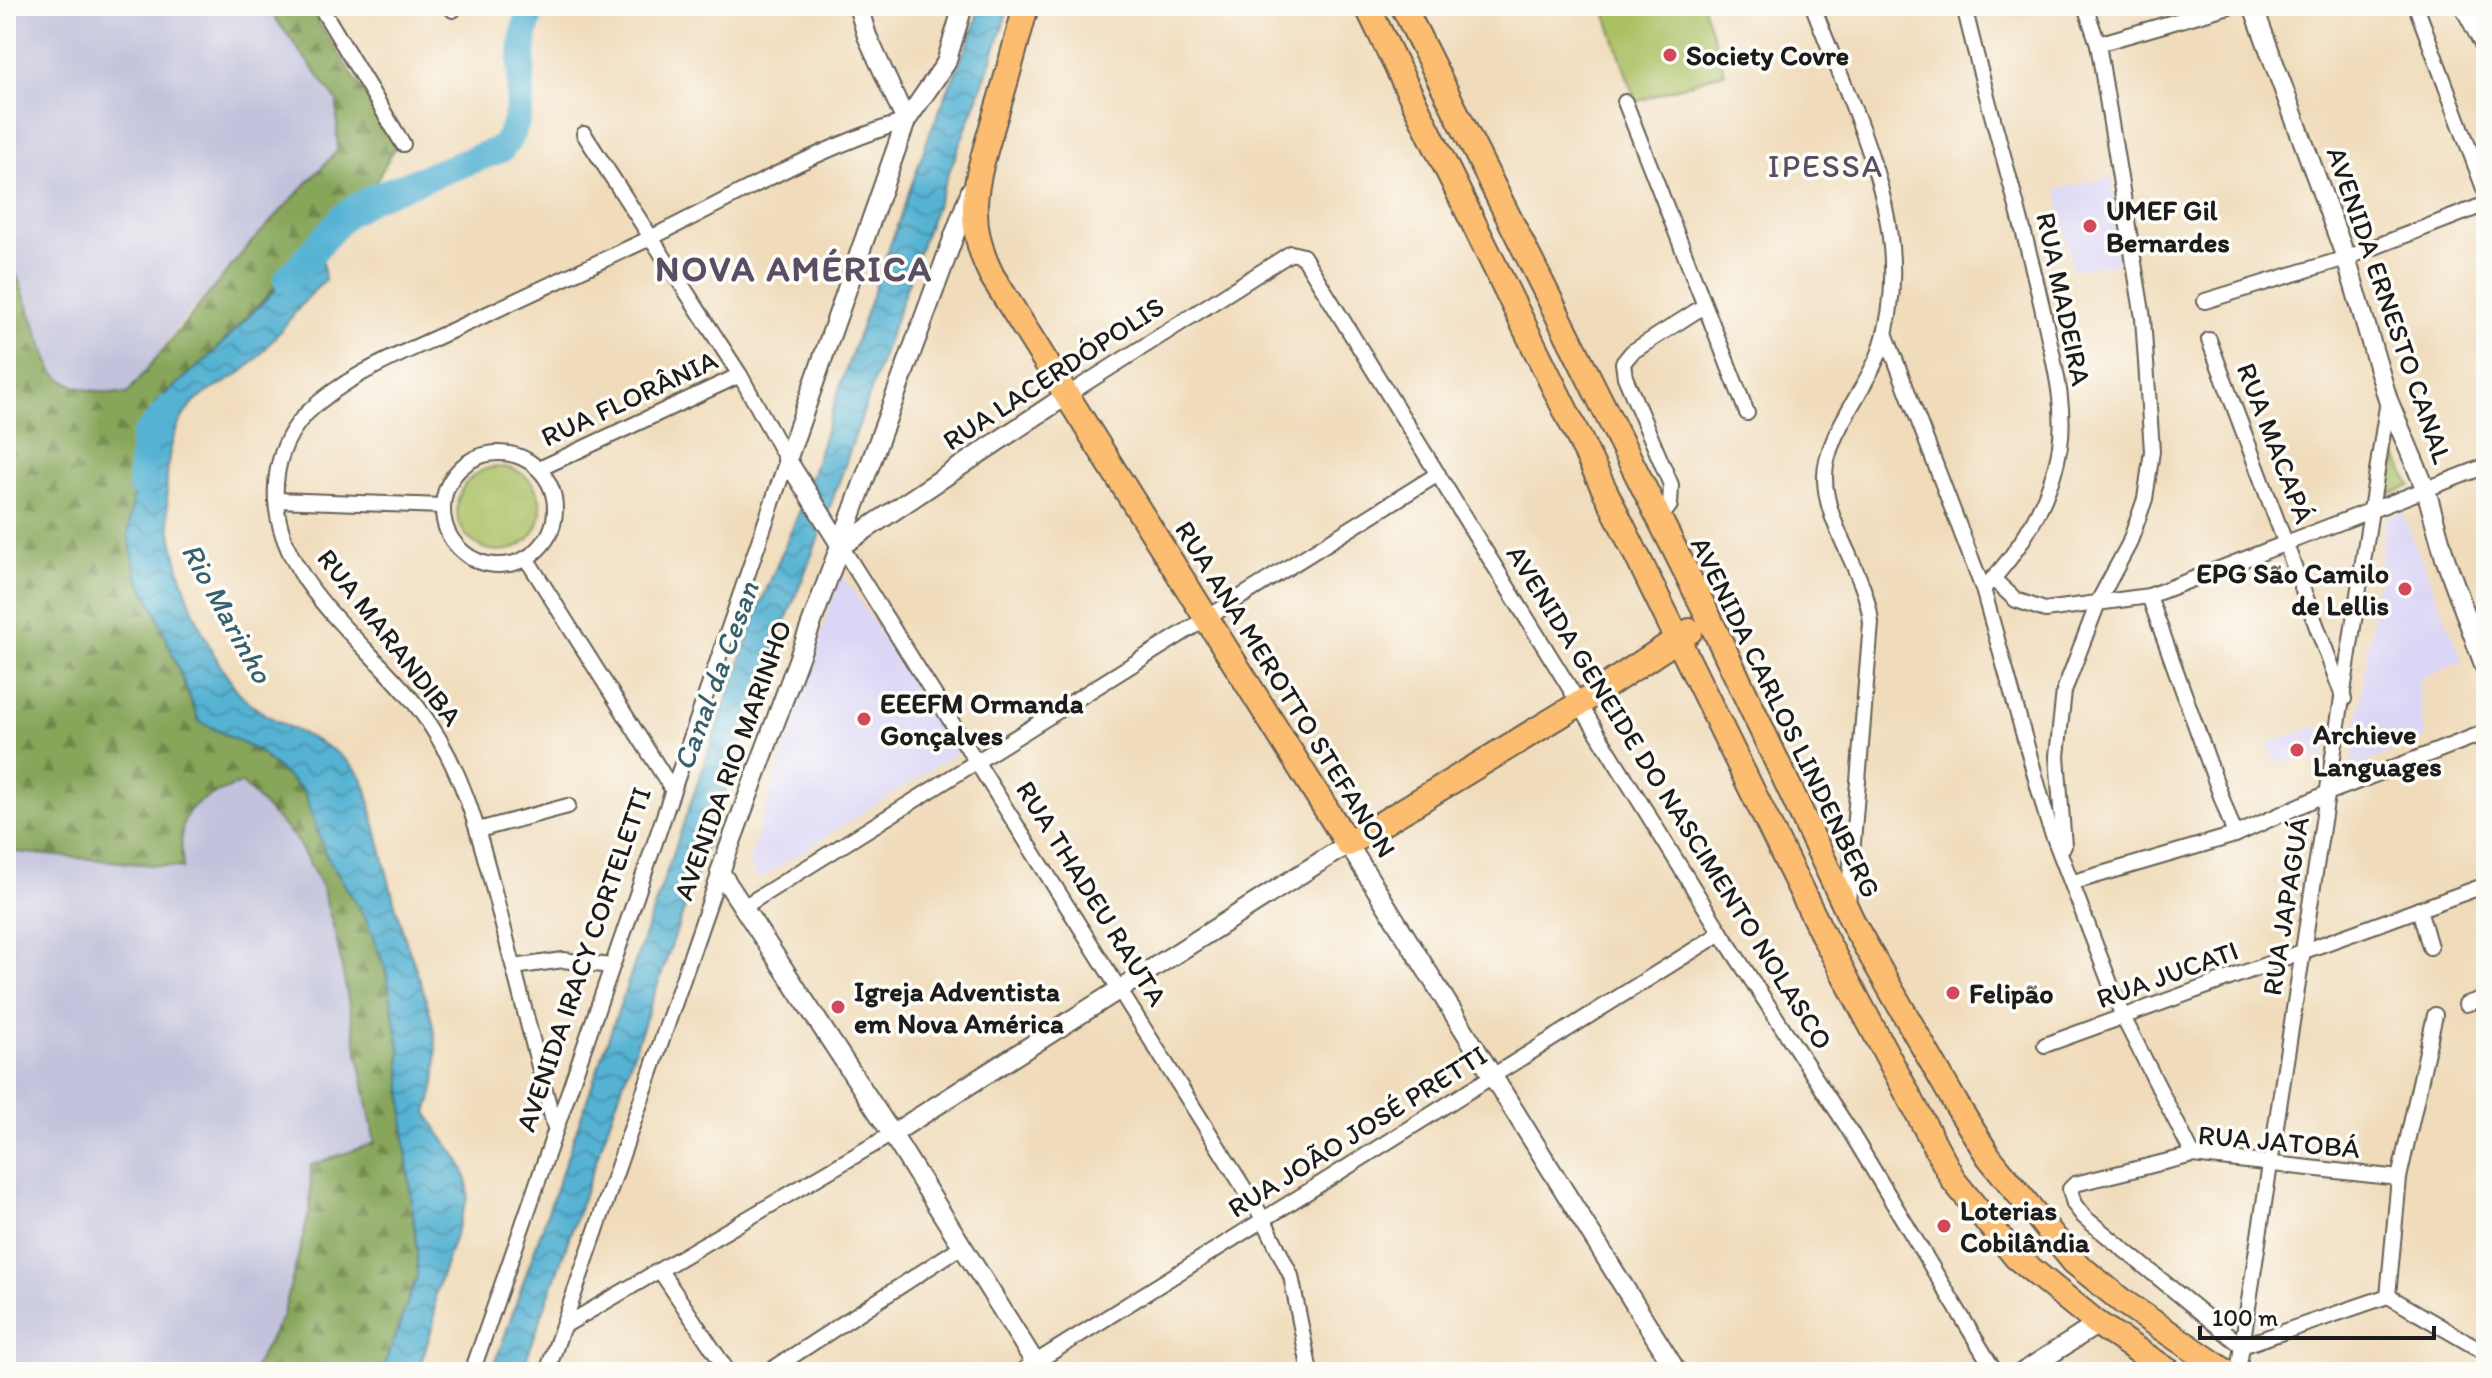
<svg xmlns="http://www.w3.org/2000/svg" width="2492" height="1378" viewBox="0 0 2492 1378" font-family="Itim,sans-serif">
	<defs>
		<pattern id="forest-firs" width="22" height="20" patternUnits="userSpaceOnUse" patternTransform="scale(2)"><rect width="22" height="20" fill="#87a65a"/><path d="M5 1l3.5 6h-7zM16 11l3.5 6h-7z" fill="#6e864a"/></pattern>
		<pattern id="water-waves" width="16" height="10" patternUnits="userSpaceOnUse" patternTransform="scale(2)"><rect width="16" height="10" fill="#55b2d3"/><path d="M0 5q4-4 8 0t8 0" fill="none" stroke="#4690aa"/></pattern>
	</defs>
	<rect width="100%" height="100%" fill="#fdfcf7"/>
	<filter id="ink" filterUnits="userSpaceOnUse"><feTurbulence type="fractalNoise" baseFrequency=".0125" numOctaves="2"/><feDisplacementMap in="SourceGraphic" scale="16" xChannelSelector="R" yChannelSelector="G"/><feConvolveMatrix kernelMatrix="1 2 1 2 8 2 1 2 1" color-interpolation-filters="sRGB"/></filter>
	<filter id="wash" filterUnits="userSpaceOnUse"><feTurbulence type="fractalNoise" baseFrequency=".006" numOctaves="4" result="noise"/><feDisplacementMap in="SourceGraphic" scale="32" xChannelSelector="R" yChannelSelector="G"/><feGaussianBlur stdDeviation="1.8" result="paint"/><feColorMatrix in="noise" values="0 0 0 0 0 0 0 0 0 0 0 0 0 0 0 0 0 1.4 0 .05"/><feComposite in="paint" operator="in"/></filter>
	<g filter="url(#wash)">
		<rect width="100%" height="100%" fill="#f0dcbb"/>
		<g fill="#dcd6f6">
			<path d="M 2112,177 L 2119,263 L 2072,270 L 2057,189 Z"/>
			<path d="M 2402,512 L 2463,661 L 2418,680 L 2425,738 L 2351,770 L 2386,518 Z"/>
			<path d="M 844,576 L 955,754 L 758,880 L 748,863 L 839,579 Z"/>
			<path d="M 2319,725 L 2326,757 L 2275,762 L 2268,743 Z"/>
		</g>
		<g fill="#c2c2dc">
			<path d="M 6,6 L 266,6 L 337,101 L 337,151 L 184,319 L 128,394 L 84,390 L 62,381 L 53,372 L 6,247 Z"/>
			<path d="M 242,783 L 296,839 L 321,885 L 336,936 L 375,1143 L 311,1165 L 310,1210 L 283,1315 L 252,1372 L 6,1372 L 6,851 L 182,868 L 180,838 L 185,815 L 198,800 Z"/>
		</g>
		<path fill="url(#forest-firs)" stroke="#52613b" stroke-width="2" d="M 266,6 L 308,6 L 397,144 L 364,203 L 286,276 L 208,358 L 156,402 L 137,576 L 156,612 L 199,721 L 258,751 L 304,792 L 326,855 L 366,919 L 386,971 L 400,1050 L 405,1143 L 417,1250 L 417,1276 L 382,1372 L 252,1372 L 283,1315 L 310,1210 L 311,1165 L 375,1143 L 336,936 L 321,885 L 296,839 L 242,783 C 188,804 177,806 183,868 L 6,851 L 6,247 L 53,372 C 74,392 100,392 127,394 L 248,246 L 337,151 L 337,101 Z"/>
		<g fill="#aac064" stroke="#636e40" stroke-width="2">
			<path d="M 1603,6 L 1703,6 L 1725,72 L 1636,102 Z"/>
			<path d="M 2396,455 L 2411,486 L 2384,496 Z"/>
			<circle cx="499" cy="509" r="42"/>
		</g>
		<g fill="url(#water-waves)" stroke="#386778" stroke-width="2">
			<path d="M 980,6 L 1009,6 C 984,91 946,174 917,258 C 873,380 835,504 784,624 L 522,1372 L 492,1372 L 758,610 L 803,503 L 838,392 L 931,130 L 972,34 Z"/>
			<path d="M 311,253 L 322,255 L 325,280 C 296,306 277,340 249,366 C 230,384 202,390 186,412 C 138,482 189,629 237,690 C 267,729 330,734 360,775 C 369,788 370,806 374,821 C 385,862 393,904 407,944 C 427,1000 450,1054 427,1112 C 441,1144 470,1159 468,1197 L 435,1295 L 434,1322 L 418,1372 L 382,1372 L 417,1276 L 417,1250 L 405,1143 L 400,1050 L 386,971 L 366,919 L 326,855 L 304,792 L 258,751 L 199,721 L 156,612 L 137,576 L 128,535 L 138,458 L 156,402 L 208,358 Z"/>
		</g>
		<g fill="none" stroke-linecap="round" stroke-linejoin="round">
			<g stroke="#55b2d3" stroke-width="28">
				<path d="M 287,280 L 345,215 L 372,198 L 501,149 C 535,111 510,52 533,6"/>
				<path d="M 141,484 L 144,438 L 170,408"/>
			</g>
		</g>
	</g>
	<g filter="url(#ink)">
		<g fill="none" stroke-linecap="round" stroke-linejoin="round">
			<g stroke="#665f54" stroke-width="18">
				<g id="minor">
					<path d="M 320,6 L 403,144"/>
					<path d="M 450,6 L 453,10"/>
					<path d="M 1813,6 C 1854,116 1920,232 1880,351 C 1866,390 1824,437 1825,478 C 1825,526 1867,573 1871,623 L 1848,903"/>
					<path d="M 1964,6 C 1989,113 2023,217 2046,325 C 2054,363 2066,406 2060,446 C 2052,497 2020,553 1983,589"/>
					<path d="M 2416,6 L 2486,194"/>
					<path d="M 2098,44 L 2229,6"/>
					<path d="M 1625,102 L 1747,413"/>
					<path d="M 2205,301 L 2346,258 L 2486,204"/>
					<path d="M 1885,333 L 1983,589 L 2048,822 L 2123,1017 L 2193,1155"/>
					<path d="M 2209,340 L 2344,699"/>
					<path d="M 1067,395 L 1291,253 L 1303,256 L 1721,933 L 1848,1128 L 1995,1372"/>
					<circle cx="499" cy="509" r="56"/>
					<path d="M 539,469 L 740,375"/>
					<path d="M 276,500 L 443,506"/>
					<path d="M 1658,521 L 1670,505 L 1671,485 L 1625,377 L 1623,363 L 1632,352 L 1704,306"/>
					<path d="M 841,546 L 1264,1220 L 1291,1276 L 1310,1372"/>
					<path d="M 526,558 L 672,789"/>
					<path d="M 1993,579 L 2016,600 L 2045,610 L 2149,596 L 2486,466"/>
					<path d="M 2149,596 L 2235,835"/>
					<path d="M 478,830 L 568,806"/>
					<path d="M 2064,846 L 2057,756 L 2064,691 L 2099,600 L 2129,544 L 2145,499 L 2152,451 L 2143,318 L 2098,44 L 2085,6"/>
					<path d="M 2074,882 L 2235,835 L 2330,792 L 2486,732"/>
					<path d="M 745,906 L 1438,474"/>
					<path d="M 2419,909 L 2430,947"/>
					<path d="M 514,967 L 563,960 L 611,966"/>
					<path d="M 2466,1004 L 2486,998"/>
					<path d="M 2045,1045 L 2486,885"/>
					<path d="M 554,1125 C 537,1059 520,993 503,926 C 483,850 468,773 419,709 C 371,645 281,587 276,500 C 274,468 284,436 307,413 C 347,374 404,353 453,330 C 518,300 582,270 646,240 C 732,199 815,148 906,121"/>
					<path d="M 661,1272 L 726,1369"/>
					<path d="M 2388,1296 L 2242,1346 L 2084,1217 L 2074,1204 L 2070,1189 L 2075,1184 L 2193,1155 L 2399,1178"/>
					<path d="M 2388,1296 L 2399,1178 L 2435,1015"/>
					<path d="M 2388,1296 L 2486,1353"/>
					<path d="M 564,1326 L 892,1134"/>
					<path d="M 472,1372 L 787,460 L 740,375 L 584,134"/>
					<path d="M 547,1372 L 720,872"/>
					<path d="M 768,1372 L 962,1246"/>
					<path d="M 1020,1372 L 1721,933"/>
					<path d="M 2238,1372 L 2388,400"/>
				</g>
			</g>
			<g stroke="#665f54" stroke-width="22">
				<g id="tertiary">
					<path d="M 858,6 L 867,36 L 906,121"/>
					<path d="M 2253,6 L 2346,258 L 2388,400 L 2426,490 L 2445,558 L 2486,670"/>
					<path d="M 2464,6 L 2486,48"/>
					<path d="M 971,190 L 720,872 L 892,1134 L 1041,1372"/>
					<path d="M 841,546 L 787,460 L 906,121 L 946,63 L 963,6"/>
					<path d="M 841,546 L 1067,395"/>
					<path d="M 892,1134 L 1348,844 L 1677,1372"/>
					<path d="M 2023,1372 L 2098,1324"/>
				</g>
			</g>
			<g stroke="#665f54" stroke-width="28">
				<g id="primary">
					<path d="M 1026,6 C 1016,44 1006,82 994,120 C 977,178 962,218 992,276 L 1348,844 L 1579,704 L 1690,631"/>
					<path d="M 1367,6 L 1823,935 L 1954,1181 L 2016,1257 L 2098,1324 L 2170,1372"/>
					<path d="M 1403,6 L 1710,620 L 1855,927 L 1956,1104 L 1989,1157 L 2074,1262 L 2122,1301 L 2226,1372"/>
				</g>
			</g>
			<use href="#minor" stroke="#fff" stroke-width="14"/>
			<use href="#tertiary" stroke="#fff" stroke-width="18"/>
			<use href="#primary" stroke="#fcbd6f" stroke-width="24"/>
		</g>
	</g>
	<g fill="#d1495b" stroke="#fdfcf7" stroke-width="3">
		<circle cx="1670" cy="55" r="8"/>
		<circle cx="2090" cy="226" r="8"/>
		<circle cx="2405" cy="589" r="8"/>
		<circle cx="864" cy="719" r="8"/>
		<circle cx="2297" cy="750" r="8"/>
		<circle cx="1953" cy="993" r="8"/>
		<circle cx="838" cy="1007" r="8"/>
		<circle cx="1944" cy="1226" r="8"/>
	</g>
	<g text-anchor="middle" stroke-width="7" stroke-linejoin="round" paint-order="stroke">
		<g font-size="28" font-weight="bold" fill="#1c1c1c" stroke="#fdfcf7" text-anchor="start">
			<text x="1686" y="65">Society Covre</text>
			<text x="2106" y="220">UMEF Gil<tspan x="2106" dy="32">Bernardes</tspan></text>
			<text x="2389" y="583" text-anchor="end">EPG São Camilo<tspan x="2389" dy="32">de Lellis</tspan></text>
			<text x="880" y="713">EEEFM Ormanda<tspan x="880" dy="32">Gonçalves</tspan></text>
			<text x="2313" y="744">Archieve<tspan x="2313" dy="32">Languages</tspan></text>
			<text x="854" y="1001">Igreja Adventista<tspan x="854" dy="32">em Nova América</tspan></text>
			<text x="1969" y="1003">Felipão</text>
			<text x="1960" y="1220">Loterias<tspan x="1960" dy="32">Cobilândia</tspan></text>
		</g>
		<g font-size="28" fill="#1c1c1c" stroke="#fdfcf7">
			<text transform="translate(2064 299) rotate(78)" y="10">RUA MADEIRA</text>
			<text transform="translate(2390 305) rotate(71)" y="10">AVENIDA ERNESTO CANAL</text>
			<text transform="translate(1053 373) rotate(-33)" y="10">RUA LACERDÓPOLIS</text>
			<text transform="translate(629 398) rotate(-25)" y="10">RUA FLORÂNIA</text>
			<text transform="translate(2276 443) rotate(69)" y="10">RUA MACAPÁ</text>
			<text transform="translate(390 637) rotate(52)" y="10">RUA MARANDIBA</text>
			<text transform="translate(1286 689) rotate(58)" y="10">RUA ANA MEROTTO STEFANON</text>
			<text transform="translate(1786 717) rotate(64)" y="10">AVENIDA CARLOS LINDENBERG</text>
			<text transform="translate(732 760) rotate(-70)" y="10">AVENIDA RIO MARINHO</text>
			<text transform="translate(1670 797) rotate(58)" y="10">AVENIDA GENEIDE DO NASCIMENTO NOLASCO</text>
			<text transform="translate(1092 893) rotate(58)" y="10">RUA THADEU RAUTA</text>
			<text transform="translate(2285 906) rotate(-81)" y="10">RUA JAPAGUÁ</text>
			<text transform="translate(583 959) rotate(-71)" y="10">AVENIDA IRACY CORTELETTI</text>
			<text transform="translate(2167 974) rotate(-20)" y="10">RUA JUCATI</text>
			<text transform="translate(1357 1131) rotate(-32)" y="10">RUA JOÃO JOSÉ PRETTI</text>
			<text transform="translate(2279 1141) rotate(5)" y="10">RUA JATOBÁ</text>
		</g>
		<g font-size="30" font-style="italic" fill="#36606e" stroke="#fdfcf7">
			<text transform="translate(227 613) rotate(61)" y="10">Rio Marinho</text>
			<text transform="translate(716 676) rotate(-70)" y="10">Canal da Cesan</text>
		</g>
		<g font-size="32" letter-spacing="2" fill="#594e64" stroke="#fdfcf7">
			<text x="1826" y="177">IPESSA</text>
		</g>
		<g font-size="36" font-weight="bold" letter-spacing="2" fill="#594e64" stroke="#fdfcf7">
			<text x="794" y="281">NOVA AMÉRICA</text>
		</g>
	</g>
	<rect width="2492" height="1378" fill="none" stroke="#fdfcf7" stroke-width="32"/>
	<path d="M2200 1326v12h234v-12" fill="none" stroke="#1c1c1c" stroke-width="4"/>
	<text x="2212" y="1326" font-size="24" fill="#1c1c1c" stroke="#fdfcf7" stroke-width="6" paint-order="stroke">100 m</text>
</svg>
